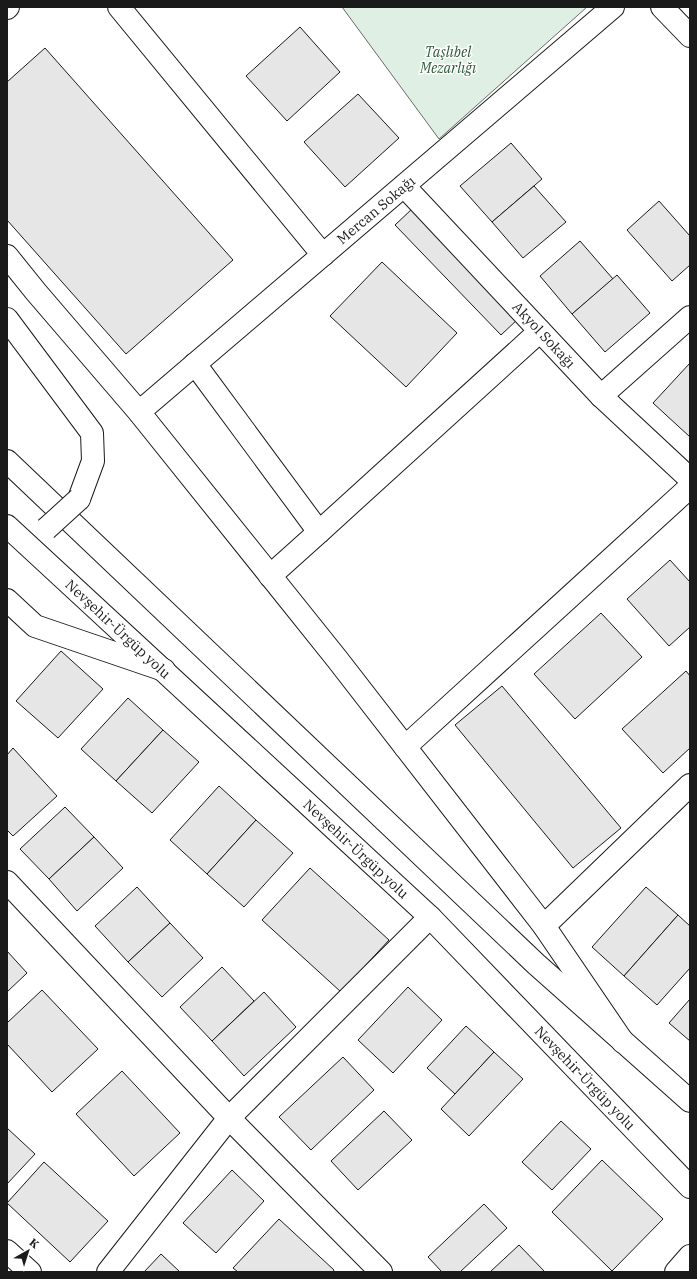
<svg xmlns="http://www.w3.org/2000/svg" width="697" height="1279" viewBox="0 0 697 1279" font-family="'IBM Plex Serif',serif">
	<rect width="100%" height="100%" fill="#fff"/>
	<path fill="#e0efe3" stroke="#6a6a6a" d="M 342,7 L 587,7 L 439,139 Z"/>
	<g fill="#e6e6e6" stroke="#1a1a1a">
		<path d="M 300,27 L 340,72 L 287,121 L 246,76 Z"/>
		<path d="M 45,48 L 233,260 L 126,354 L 7,220 L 7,82 Z"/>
		<path d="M 358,94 L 399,138 L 345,187 L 304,142 Z"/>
		<path d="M 511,143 L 542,179 L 492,222 L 460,186 Z"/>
		<path d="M 534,186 L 566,222 L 523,258 L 492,222 Z"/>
		<path d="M 659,201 L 690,236 L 690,265 L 672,281 L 627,230 Z"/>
		<path d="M 412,209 L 518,319 L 501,335 L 395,225 Z"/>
		<path d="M 580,241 L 613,279 L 572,314 L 540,276 Z"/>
		<path d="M 382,262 L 457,333 L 406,387 L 330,316 Z"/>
		<path d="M 617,275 L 650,313 L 605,352 L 572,314 Z"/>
		<path d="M 690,363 L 690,437 L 653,403 Z"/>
		<path d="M 670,560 L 690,582 L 690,627 L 669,646 L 627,599 Z"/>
		<path d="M 601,613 L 642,657 L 575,719 L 534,674 Z"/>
		<path d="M 61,651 L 103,689 L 58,738 L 16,701 Z"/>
		<path d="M 686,671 L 690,676 L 690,748 L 663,773 L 622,729 Z"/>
		<path d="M 502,686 L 621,828 L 573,868 L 455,725 Z"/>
		<path d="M 128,698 L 163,730 L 116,781 L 81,749 Z"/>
		<path d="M 163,730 L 199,762 L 152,813 L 116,781 Z"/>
		<path d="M 13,748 L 57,796 L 13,836 L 7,830 L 7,755 Z"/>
		<path d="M 219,786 L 256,820 L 207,874 L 170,840 Z"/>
		<path d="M 65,807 L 94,837 L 49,879 L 20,849 Z"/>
		<path d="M 256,820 L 293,853 L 244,907 L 207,874 Z"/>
		<path d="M 94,837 L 123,868 L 77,911 L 49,879 Z"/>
		<path d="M 310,868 L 389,940 L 341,992 L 262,920 Z"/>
		<path d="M 137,887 L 170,923 L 128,962 L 95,926 Z"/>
		<path d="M 646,887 L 678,915 L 624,976 L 592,947 Z"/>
		<path d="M 678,915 L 690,926 L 690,968 L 657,1005 L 624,976 Z"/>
		<path d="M 170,923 L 203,958 L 162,997 L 128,962 Z"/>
		<path d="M 7,951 L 27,973 L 7,992 Z"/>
		<path d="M 222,967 L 254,1001 L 212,1041 L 180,1007 Z"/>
		<path d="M 408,987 L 442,1020 L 393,1073 L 358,1040 Z"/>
		<path d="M 42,990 L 98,1049 L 52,1092 L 7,1044 L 7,1023 Z"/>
		<path d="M 264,992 L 296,1027 L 244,1076 L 212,1041 Z"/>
		<path d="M 690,999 L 690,1041 L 669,1023 Z"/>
		<path d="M 466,1026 L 494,1052 L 455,1094 L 427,1068 Z"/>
		<path d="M 494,1052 L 523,1079 L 469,1136 L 441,1109 Z"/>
		<path d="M 343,1057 L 374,1090 L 311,1150 L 279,1117 Z"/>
		<path d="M 122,1071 L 180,1133 L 134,1176 L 76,1114 Z"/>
		<path d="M 384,1111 L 412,1140 L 358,1190 L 331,1161 Z"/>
		<path d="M 561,1121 L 591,1149 L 552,1190 L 522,1162 Z"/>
		<path d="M 7,1128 L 35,1154 L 7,1184 Z"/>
		<path d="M 602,1160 L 663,1219 L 612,1271 L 552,1212 Z"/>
		<path d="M 44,1162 L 108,1221 L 70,1262 L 7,1203 Z"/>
		<path d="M 232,1170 L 264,1201 L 216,1253 L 183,1223 Z"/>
		<path d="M 484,1204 L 507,1228 L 460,1272 L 442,1272 L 428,1257 Z"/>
		<path d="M 279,1219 L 334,1270 L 333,1272 L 238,1272 L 233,1268 Z"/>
		<path d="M 519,1245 L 545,1272 L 490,1272 Z"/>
		<path d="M 161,1254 L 180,1272 L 144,1272 Z"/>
	</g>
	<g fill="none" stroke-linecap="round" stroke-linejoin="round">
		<g stroke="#1a1a1a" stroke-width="24">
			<g id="minor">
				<path d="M 119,7 L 323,255"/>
				<path d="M 662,7 L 690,36"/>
				<path d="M 7,8 L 8,7"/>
				<path d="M 404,186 L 601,396 L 690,479"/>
				<path d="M 195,364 L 319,532 L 540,331"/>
				<path d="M 601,396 L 690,317"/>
				<path d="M 139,412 L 613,7"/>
				<path d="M 270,576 L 319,532"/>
				<path d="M 7,600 L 35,626 L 164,670"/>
				<path d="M 405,747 L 690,487"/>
				<path d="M 7,882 L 229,1118 L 381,1272"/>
				<path d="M 544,926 L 690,785"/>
				<path d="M 7,1251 L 30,1272"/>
				<path d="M 108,1272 L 229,1118 L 430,917"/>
				<path d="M 676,1272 L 690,1256"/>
			</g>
		</g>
		<g stroke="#1a1a1a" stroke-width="24">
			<g id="trunk">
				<path d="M 7,256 L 36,292 L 139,412 L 337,659 L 544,926 L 623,1042"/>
				<path d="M 7,319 L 92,433 L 93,461 L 79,499"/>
				<path d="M 7,461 L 536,964 L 690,1101"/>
				<path d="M 7,526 L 430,917 L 690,1187"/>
			</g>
		</g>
		<use href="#minor" stroke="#fff" stroke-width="22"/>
		<use href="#trunk" stroke="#fff" stroke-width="22"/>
		<g stroke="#1a1a1a" stroke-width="24" stroke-linecap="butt">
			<path id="trunk-bridge" d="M 46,529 L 79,499"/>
		</g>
		<use href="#trunk-bridge" stroke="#fff" stroke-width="22"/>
	</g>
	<g text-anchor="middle" stroke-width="3" stroke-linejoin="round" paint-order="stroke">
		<g font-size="14" font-style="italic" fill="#2b5a34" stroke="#fff">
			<text x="448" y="57">Taşlıbel<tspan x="448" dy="16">Mezarlığı</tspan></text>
		</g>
		<g font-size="14" fill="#1a1a1a" stroke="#fff">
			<text transform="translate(376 210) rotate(-40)" y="5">Mercan Sokağı</text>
			<text transform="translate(544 335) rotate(47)" y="5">Akyol Sokağı</text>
			<text transform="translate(118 629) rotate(43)" y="5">Nevşehir-Ürgüp yolu</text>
			<text transform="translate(356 849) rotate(43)" y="5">Nevşehir-Ürgüp yolu</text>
			<text transform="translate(585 1078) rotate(46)" y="5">Nevşehir-Ürgüp yolu</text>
		</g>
	</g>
	<rect width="697" height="1279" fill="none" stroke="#1a1a1a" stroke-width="16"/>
	<g transform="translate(28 1251) rotate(39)" stroke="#ffffff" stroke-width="3" paint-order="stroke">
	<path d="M0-3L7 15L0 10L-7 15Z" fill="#1a1a1a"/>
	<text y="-6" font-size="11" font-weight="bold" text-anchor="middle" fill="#1a1a1a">K</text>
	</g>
</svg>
